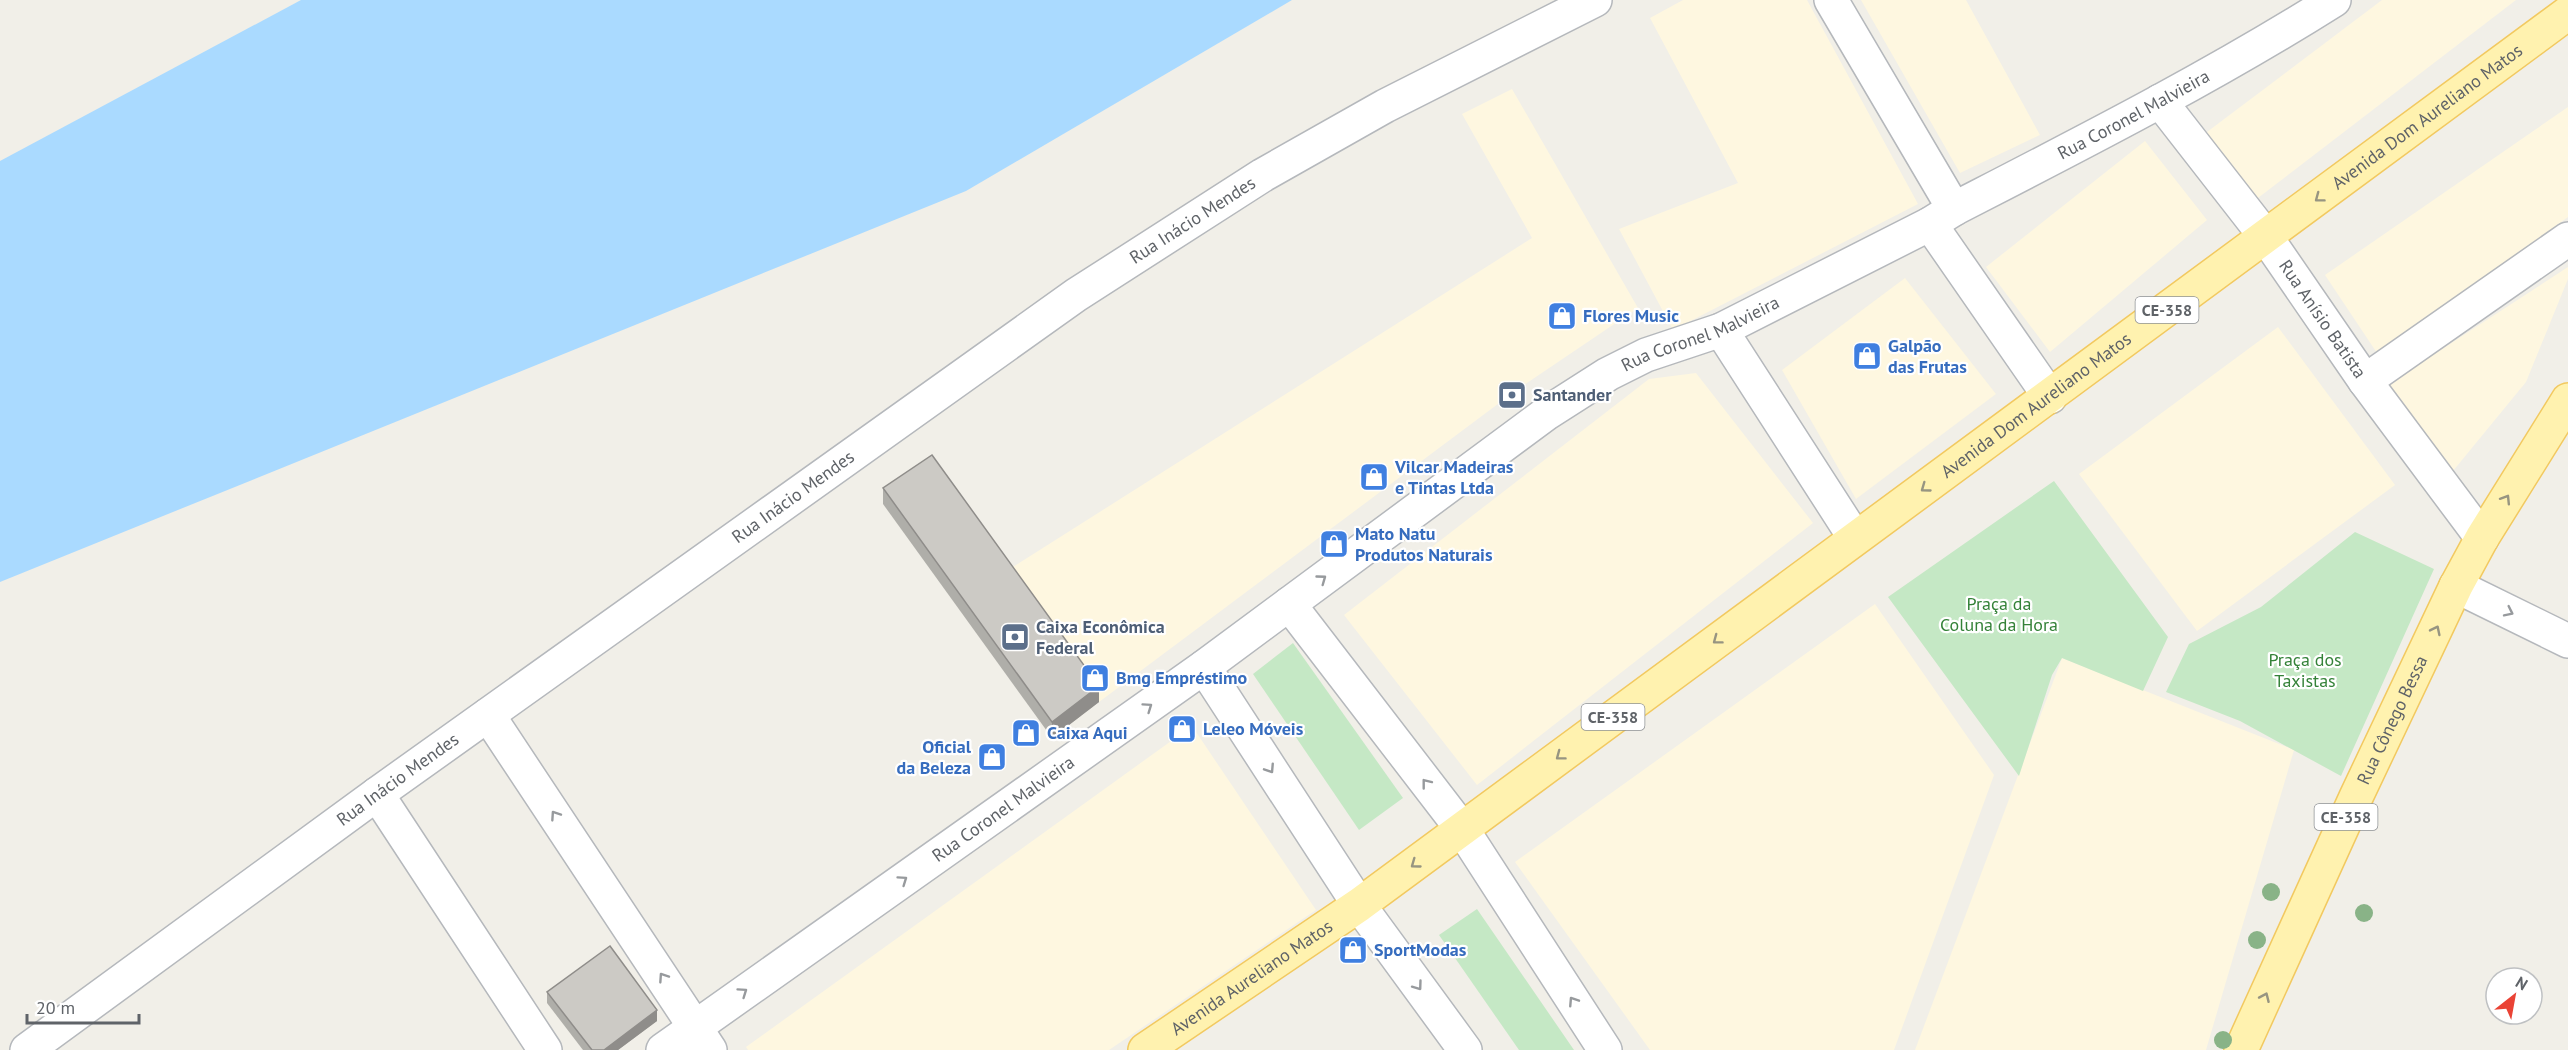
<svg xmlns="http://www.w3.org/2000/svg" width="2568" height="1050" viewBox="0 0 2568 1050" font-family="'PT Sans',sans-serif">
	<rect width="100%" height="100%" fill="#f1efe8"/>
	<g fill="#fef7e0">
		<path d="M 1683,0 L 1807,0 L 1918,204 L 1673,330 L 1619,229 L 1738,183 L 1650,18 Z"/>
		<path d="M 1861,0 L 1966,0 L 2040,135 L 1960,173 Z"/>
		<path d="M 2382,0 L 2516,0 L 2254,201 L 2203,135 Z"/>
		<path d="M 1512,89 L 1638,308 L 1518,389 L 1099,702 L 1005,572 L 1532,238 L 1462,114 Z"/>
		<path d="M 2568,107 L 2568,217 L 2379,356 L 2325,275 Z"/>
		<path d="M 2145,141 L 2207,220 L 2050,352 L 1986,267 Z"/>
		<path d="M 2568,267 L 2568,279 L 2526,382 L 2453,471 L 2387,385 Z"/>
		<path d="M 1905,278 L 1996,394 L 1856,499 L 1782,370 Z"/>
		<path d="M 2278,327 L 2395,485 L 2197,631 L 2079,474 Z"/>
		<path d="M 1696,373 L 1813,523 L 1477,785 L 1344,615 L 1649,379 Z"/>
		<path d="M 1875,604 L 1994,775 L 1894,1050 L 1650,1050 L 1515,862 Z"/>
		<path d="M 2062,658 L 2294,750 L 2206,1050 L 1915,1050 Z"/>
		<path d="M 1192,726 L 1316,910 L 1109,1050 L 748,1050 L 746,1047 Z"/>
	</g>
	<g fill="#c5e8c5">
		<path d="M 2054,481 L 2168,637 L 2143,691 L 2062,658 L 2052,675 L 2019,776 L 1888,597 Z"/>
		<path d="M 2355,532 L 2434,569 L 2341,776 L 2240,721 L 2166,692 L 2189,644 L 2261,607 Z"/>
		<path d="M 1293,643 L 1403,798 L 1359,830 L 1253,674 Z"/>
		<path d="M 1477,909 L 1574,1050 L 1519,1050 L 1439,935 Z"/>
	</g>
	<path fill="#aadaff" d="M 301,0 L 1292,0 L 966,191 L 0,582 L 0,161 Z"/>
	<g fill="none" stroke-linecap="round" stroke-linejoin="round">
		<g stroke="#b5b8bc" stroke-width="36">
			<g id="minor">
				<path d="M 1831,0 L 1954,209"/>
				<path id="s1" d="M 2160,101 L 2266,237 L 2365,381 L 2482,538"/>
				<path d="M 1930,224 L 2050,397"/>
				<path d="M 1721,330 L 1855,538"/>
				<path d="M 2365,381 L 2568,239"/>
				<path d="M 2456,586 L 2568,641"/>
				<path d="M 1289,604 L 1462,829 L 1605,1050"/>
				<path d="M 1204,667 L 1359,905 L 1465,1050"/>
				<path d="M 488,715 L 710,1050"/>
				<path d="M 377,794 L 545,1050"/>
				<path id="s2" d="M 27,1050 L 377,794 L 1076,295 L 1263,175 L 1385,106 L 1595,0"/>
				<path id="s3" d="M 663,1050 L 1204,667 L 1547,413 L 1608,374 L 1646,355 L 1721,330 L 1930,224 L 1954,209 C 2082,143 2212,77 2334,0"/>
			</g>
		</g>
		<g stroke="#f2c960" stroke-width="36">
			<g id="major">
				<path id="s4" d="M 1145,1050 L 1359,905 L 2568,13"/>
				<path id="s5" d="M 2241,1050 L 2356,797 L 2456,586 L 2482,538 L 2568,400"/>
			</g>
		</g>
		<use href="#minor" stroke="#fff" stroke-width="33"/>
		<use href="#major" stroke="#fff2af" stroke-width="33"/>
	</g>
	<g fill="#89b387">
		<circle cx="2271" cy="892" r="9"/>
		<circle cx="2364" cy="913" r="9"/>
		<circle cx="2257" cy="940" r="9"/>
		<circle cx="2223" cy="1040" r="9"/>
	</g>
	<g fill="#afaea9">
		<path d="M 883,488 L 1099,702 L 1052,738 L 883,504 Z"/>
		<path d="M 547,992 L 657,1021 L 618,1050 L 583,1050 L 547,1003 Z"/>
	</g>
	<g fill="#8f8d8a">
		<path d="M 1099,686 L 1099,702 L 1052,738 L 1052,722 Z"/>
		<path d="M 657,1010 L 657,1021 L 618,1050 L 604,1050 Z"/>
	</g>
	<g fill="#cccac5" stroke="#8f8d8a" stroke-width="1.5">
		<path d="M 932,455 L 1099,686 L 1052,722 L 883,488 Z"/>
		<path d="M 610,946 L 657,1010 L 604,1050 L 592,1050 L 547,992 Z"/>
	</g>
	<defs><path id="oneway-chevron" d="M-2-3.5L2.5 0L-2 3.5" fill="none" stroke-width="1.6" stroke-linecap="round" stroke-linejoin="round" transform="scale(1.5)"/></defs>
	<g stroke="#979581">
		<use href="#oneway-chevron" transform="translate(2319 198) rotate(143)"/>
		<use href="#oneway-chevron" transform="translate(1925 488) rotate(144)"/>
		<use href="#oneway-chevron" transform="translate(2506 499) rotate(-58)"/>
		<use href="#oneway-chevron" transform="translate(2436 630) rotate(-64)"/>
		<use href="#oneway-chevron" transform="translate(1717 640) rotate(143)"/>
		<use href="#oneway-chevron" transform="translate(1560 756) rotate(143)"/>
		<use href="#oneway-chevron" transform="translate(1415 864) rotate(144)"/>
		<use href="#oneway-chevron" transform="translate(2265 997) rotate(-66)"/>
	</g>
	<g stroke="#979a9d">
		<use href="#oneway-chevron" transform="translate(1322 579) rotate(-36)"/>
		<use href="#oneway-chevron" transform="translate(2509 612) rotate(26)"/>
		<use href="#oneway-chevron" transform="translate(1148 707) rotate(-35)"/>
		<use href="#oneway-chevron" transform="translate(1270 769) rotate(57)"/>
		<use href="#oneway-chevron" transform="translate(1426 783) rotate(-128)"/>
		<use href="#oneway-chevron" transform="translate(555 815) rotate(-124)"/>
		<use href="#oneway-chevron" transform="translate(903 880) rotate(-35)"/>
		<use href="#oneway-chevron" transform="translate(663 977) rotate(-124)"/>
		<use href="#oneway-chevron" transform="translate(1418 986) rotate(54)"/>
		<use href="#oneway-chevron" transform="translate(743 992) rotate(-35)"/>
		<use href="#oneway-chevron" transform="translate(1573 1001) rotate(-123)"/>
	</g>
	<defs>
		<g id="shop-square" transform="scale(1.5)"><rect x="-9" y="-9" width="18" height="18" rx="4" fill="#3f7fe0" stroke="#fff"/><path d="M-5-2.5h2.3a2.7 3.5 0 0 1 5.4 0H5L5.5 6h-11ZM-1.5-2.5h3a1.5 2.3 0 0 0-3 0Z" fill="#fff"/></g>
		<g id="bank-square" transform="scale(1.5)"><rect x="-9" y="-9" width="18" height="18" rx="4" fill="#5c6f8a" stroke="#fff"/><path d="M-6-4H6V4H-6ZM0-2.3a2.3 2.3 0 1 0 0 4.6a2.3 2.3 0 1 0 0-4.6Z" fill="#fff"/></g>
	</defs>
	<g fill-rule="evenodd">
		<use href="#shop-square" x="1562" y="316"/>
		<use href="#shop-square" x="1867" y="356"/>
		<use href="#bank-square" x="1512" y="395"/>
		<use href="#shop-square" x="1374" y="477"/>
		<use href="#shop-square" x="1334" y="544"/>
		<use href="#bank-square" x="1015" y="637"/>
		<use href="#shop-square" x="1095" y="678"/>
		<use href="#shop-square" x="1182" y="729"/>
		<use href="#shop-square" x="1026" y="733"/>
		<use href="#shop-square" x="992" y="757"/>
		<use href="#shop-square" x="1353" y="950"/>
	</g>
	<g text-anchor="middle" stroke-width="4.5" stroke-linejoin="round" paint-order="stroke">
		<g fill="#fff" stroke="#8f9295" stroke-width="1.5">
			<rect x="2135.5" y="297" width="63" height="26" rx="4.5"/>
			<rect x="1581.5" y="704" width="63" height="26" rx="4.5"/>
			<rect x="2314.5" y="804" width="63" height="26" rx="4.5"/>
		</g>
		<g font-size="16" font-weight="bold" fill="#5f6368">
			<text x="2167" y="316">CE-358</text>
			<text x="1613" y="723">CE-358</text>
			<text x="2346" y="823">CE-358</text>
		</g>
		<g font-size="18" fill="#5f6368" stroke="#fff">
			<text dy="6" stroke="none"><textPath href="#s3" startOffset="1749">Rua Coronel Malvieira</textPath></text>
			<text dy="6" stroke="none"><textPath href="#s4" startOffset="1586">Avenida Dom Aureliano Matos</textPath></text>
			<text dy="6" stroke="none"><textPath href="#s2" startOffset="1431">Rua Inácio Mendes</textPath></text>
			<text dy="6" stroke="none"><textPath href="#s1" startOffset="272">Rua Anísio Batista</textPath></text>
			<text dy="6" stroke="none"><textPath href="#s3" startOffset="1263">Rua Coronel Malvieira</textPath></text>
			<text dy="6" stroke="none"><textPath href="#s4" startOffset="1100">Avenida Dom Aureliano Matos</textPath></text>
			<text dy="6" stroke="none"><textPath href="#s2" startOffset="945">Rua Inácio Mendes</textPath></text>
			<text dy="6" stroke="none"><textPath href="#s5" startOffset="363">Rua Cônego Bessa</textPath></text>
			<text dy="6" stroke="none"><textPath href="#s2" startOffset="459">Rua Inácio Mendes</textPath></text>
			<text dy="6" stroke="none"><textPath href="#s3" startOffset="417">Rua Coronel Malvieira</textPath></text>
			<text dy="6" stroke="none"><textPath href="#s4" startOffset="129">Avenida Aureliano Matos</textPath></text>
		</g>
		<g font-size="18" font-weight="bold" fill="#366cbe" stroke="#fff" text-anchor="start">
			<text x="1583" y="322">Flores Music</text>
			<text x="1888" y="352">Galpão<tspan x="1888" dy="21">das Frutas</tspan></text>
			<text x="1395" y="473">Vilcar Madeiras<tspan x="1395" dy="21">e Tintas Ltda</tspan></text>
			<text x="1355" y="540">Mato Natu<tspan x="1355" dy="21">Produtos Naturais</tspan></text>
			<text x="1116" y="684">Bmg Empréstimo</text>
			<text x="1203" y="735">Leleo Móveis</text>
			<text x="1047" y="739">Caixa Aqui</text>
			<text x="971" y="753" text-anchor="end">Oficial<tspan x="971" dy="21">da Beleza</tspan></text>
			<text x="1374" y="956">SportModas</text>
		</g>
		<g font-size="18" font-weight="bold" fill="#4e5e75" stroke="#fff" text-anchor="start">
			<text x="1533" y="401">Santander</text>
			<text x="1036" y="633">Caixa Econômica<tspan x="1036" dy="21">Federal</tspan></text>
		</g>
		<g font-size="18" fill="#348238" stroke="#fff">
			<text x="1999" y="610">Praça da<tspan x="1999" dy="21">Coluna da Hora</tspan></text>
			<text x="2305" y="666">Praça dos<tspan x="2305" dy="21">Taxistas</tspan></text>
		</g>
	</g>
	<g transform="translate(2514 996) rotate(31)"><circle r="28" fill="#ffffff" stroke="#bfc1c3" stroke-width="1.5"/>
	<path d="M0-4.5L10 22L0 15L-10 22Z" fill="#ea4335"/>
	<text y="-9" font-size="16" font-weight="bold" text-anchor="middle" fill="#5f6368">N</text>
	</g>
	<path d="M27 1014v9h112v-9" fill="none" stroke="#5f6368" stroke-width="3"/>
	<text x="36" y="1014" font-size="18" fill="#5f6368" stroke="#ffffff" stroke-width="4.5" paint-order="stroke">20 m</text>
</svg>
